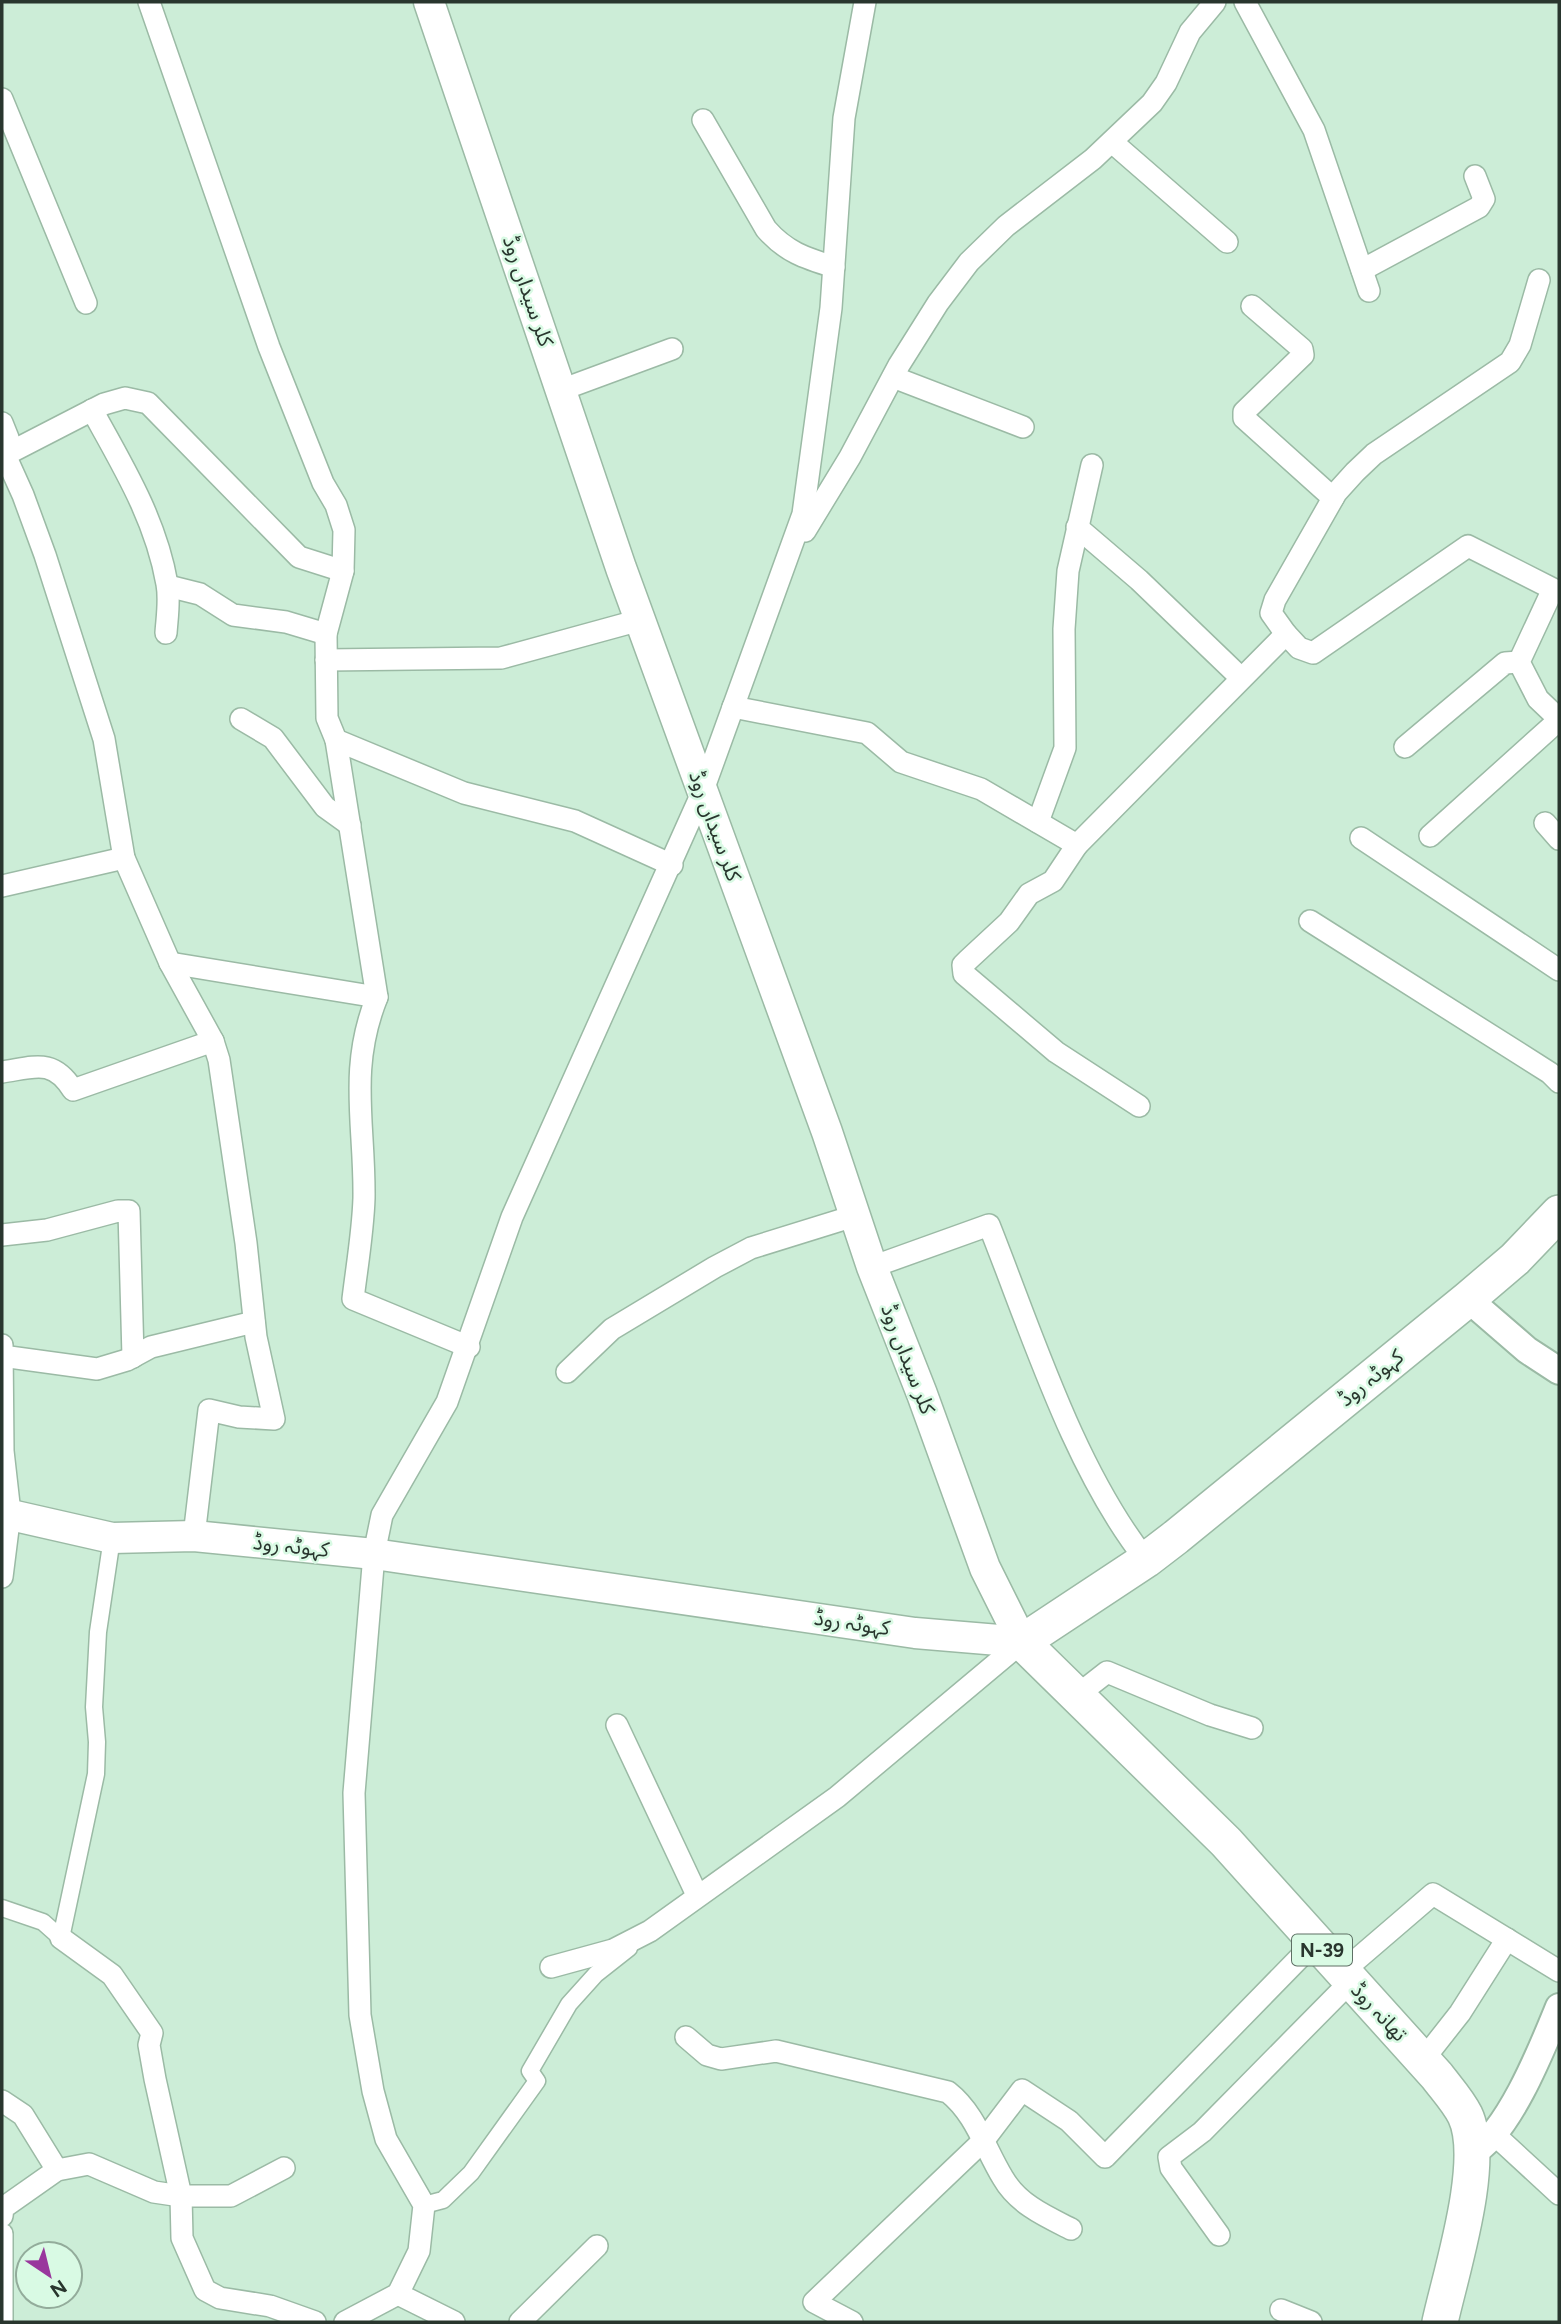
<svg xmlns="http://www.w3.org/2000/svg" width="1561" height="2324" viewBox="0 0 1561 2324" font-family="Figtree,'Noto Sans Arabic',sans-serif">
	<rect width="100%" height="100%" fill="#ccedd7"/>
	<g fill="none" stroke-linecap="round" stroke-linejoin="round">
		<g stroke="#9bbaa5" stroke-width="19">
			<g id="pedestrian">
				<path d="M 2,1908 L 43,1922 L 61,1938 L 96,1774 L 97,1742 L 94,1707 L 98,1632 L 112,1538"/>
				<path d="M 424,2205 L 443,2200 L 471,2173 L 537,2081 L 530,2071 L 569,2004 L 596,1974 L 629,1948"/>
			</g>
		</g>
		<g stroke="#9bbaa5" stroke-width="24">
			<g id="minor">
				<path d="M 149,2 L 269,347 L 323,483 L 336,505 L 344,530 L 343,571"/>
				<path d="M 1245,2 L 1314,130 L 1369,291"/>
				<path d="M 2,99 L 86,303"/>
				<path d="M 703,120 L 766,229 C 786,252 805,258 834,267"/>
				<path d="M 1112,142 L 1227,242"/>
				<path d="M 1362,270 L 1479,207 L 1484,199 L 1475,176"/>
				<path d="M 1252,306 L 1302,349 L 1303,355 L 1244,412 L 1244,418 L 1333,498"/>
				<path d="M 893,377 L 1023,427"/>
				<path d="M 561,390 L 672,349"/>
				<path d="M 92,410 C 123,466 156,520 167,584 C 170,600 167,618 166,633"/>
				<path d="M 2,423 L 8,438 L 5,455 L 104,404 L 125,398 L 148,403 L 299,557 L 343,571 L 326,634 L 327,718 L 336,740 L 464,793 L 575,821 L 672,865"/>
				<path d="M 5,455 L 23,495 L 45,555 L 104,739 L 124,858 L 170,963 L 213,1041 L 219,1060 L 246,1243 L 256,1337 L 274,1419 L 239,1417 L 209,1410 L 194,1536"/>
				<path d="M 1077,527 L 1139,580 L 1241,678"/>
				<path d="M 805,531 L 850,457 L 899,365 L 938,303 L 969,262 L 1006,226 L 1093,159 L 1152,103 L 1166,83 L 1190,32 L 1215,2"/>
				<path d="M 168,586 L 200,594 L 233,615 L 286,622 L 326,634"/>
				<path d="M 1286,634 L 1271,613 L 1275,600 L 1336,493 L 1355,472 L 1374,454 L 1510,362 L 1520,345 L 1539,280"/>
				<path d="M 326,660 L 501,658 L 640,620"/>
				<path d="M 733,707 L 867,733 L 901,762 L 981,789 L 1077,845 L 1286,634 L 1299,648 L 1313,653 L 1468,546 L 1553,589 L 1519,662 L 1538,699 L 1559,719"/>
				<path d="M 241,719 L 273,738 L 325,807 L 350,825"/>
				<path d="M 336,740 L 377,997 C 348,1069 365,1124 364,1198 C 363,1231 357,1266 353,1299 L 469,1347"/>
				<path d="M 1405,747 L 1505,663 L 1519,662"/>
				<path d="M 1038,822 L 1065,748 L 1064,629 L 1068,571 L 1092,465"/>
				<path d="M 1545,823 L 1559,839"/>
				<path d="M 1430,836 L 1559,720"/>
				<path d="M 1361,838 L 1559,970"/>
				<path d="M 1077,845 L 1053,881 L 1029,894 L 1009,922 L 968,960 L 963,965 L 964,974 L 1056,1052 L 1139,1106"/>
				<path d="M 2,886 L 124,858"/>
				<path d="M 1310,921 L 1550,1073 L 1559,1082"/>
				<path d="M 170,963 L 377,997"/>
				<path d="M 2,1072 C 35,1067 53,1058 73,1090 L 213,1041"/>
				<path d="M 2,1235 L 47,1230 L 118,1211 L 129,1211 L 133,1357"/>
				<path d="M 872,1267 L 989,1225 C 1032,1333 1074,1469 1146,1560"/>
				<path d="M 2,1345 L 3,1451 L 10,1513 L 2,1577"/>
				<path d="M 2,1356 L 97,1369 L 127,1360 L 151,1347 L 254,1322"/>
				<path d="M 567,1372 L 612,1329 L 715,1267 L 751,1248 L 854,1216"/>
				<path d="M 1075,1697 L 1107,1672 L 1210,1715 L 1252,1728"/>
				<path d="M 617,1725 L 697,1895"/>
				<path d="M 61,1938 L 112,1975 L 152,2033 L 149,2045 L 155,2079 L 181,2196 L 182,2238 L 205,2290 L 220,2298 L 270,2306 L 315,2322"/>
				<path d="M 551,1967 L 613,1950 L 650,1931 L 837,1797 L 1022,1642"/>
				<path d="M 1341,1973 L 1433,1894 L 1559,1971"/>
				<path d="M 686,2037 L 707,2055 L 721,2059 L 776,2051 L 948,2092 C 976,2114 985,2149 1003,2178 C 1018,2204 1045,2216 1071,2229"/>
				<path d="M 1423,2060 L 1460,2013 L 1507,1939"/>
				<path d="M 2,2101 L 23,2115 L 57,2170"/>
				<path d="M 1495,2135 L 1559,2194"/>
				<path d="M 2,2216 L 3,2208 L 57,2170 L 89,2164 L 154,2192 L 181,2196 L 231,2196 L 284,2168"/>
				<path d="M 2,2234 L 2,2322"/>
				<path d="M 1219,2235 L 1171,2168 L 1169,2157 L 1202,2132 L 1351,1981"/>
				<path d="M 1281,2310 L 1311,2322"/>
				<path d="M 345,2322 L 398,2294"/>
				<path d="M 454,2322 L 398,2294 L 419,2251 L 424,2205 L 386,2139 L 373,2091 L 360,2015 L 354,1793 L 374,1554 L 382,1515 L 447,1402 L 512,1217 L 702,793 L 803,514 L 831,308 L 844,118 L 865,2"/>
				<path d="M 520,2322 L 597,2246"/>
				<path d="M 852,2322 L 814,2302 L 984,2140 L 1022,2090 L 1069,2121 L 1105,2157 L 1315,1942"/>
			</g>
		</g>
		<g stroke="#9bbaa5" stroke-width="30">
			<g id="tertiary">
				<path d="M 1468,1299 L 1527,1350 L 1559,1371"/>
				<path d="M 1472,2153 C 1509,2133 1543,2046 1559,2007"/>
			</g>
		</g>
		<g stroke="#9bbaa5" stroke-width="33">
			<g id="secondary">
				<path d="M 429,2 L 621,568 L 827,1132 L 872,1267 L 922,1394 L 985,1568 L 1022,1642"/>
				<path d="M 2,1513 L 112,1538 L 194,1536 L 374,1554 L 915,1633 L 1022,1642"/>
			</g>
		</g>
		<g stroke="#9bbaa5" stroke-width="38">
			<path id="trunk" d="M 1440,2322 C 1451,2272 1487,2161 1465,2115 C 1458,2101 1446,2088 1437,2076 L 1226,1842 L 1022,1642 L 1146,1560 L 1176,1537 L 1468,1299 L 1515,1259 L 1559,1213"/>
		</g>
		<use href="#pedestrian" stroke="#fff" stroke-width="16"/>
		<use href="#minor" stroke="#fff" stroke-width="21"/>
		<use href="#tertiary" stroke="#fff" stroke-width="26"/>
		<use href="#secondary" stroke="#fff" stroke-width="30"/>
		<use href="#trunk" stroke="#fff" stroke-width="35"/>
	</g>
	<g text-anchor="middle" stroke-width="5" stroke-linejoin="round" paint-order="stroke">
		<rect fill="#d9fae4" stroke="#5e7165" stroke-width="2" x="1292" y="1934.5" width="60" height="31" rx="5"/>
		<g font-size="19" font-weight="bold" fill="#29362e">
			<text x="1322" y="1957">N-39</text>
		</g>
		<g font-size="21" fill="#29362e" stroke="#d9fae4">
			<text transform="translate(528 291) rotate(71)" y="7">کلر سیداں روڈ</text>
			<text transform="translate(715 826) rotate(70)" y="7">کلر سیداں روڈ</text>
			<text transform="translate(908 1359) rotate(69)" y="7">کلر سیداں روڈ</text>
			<text transform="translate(1371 1378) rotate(-39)" y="7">کہوٹہ روڈ</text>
			<text transform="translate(291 1546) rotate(6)" y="7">کہوٹہ روڈ</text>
			<text transform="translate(852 1623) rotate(8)" y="7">کہوٹہ روڈ</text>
			<text transform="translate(1379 2012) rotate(47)" y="7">تھانہ روڈ</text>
		</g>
	</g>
	<rect width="1561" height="2324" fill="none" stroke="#29362e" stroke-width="7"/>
	<g transform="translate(49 2275) rotate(145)"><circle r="33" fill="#d9fae4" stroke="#93ac9b" stroke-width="2"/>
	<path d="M0-5L12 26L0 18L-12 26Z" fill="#99379d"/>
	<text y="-10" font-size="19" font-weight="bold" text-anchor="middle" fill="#29362e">N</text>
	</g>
</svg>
